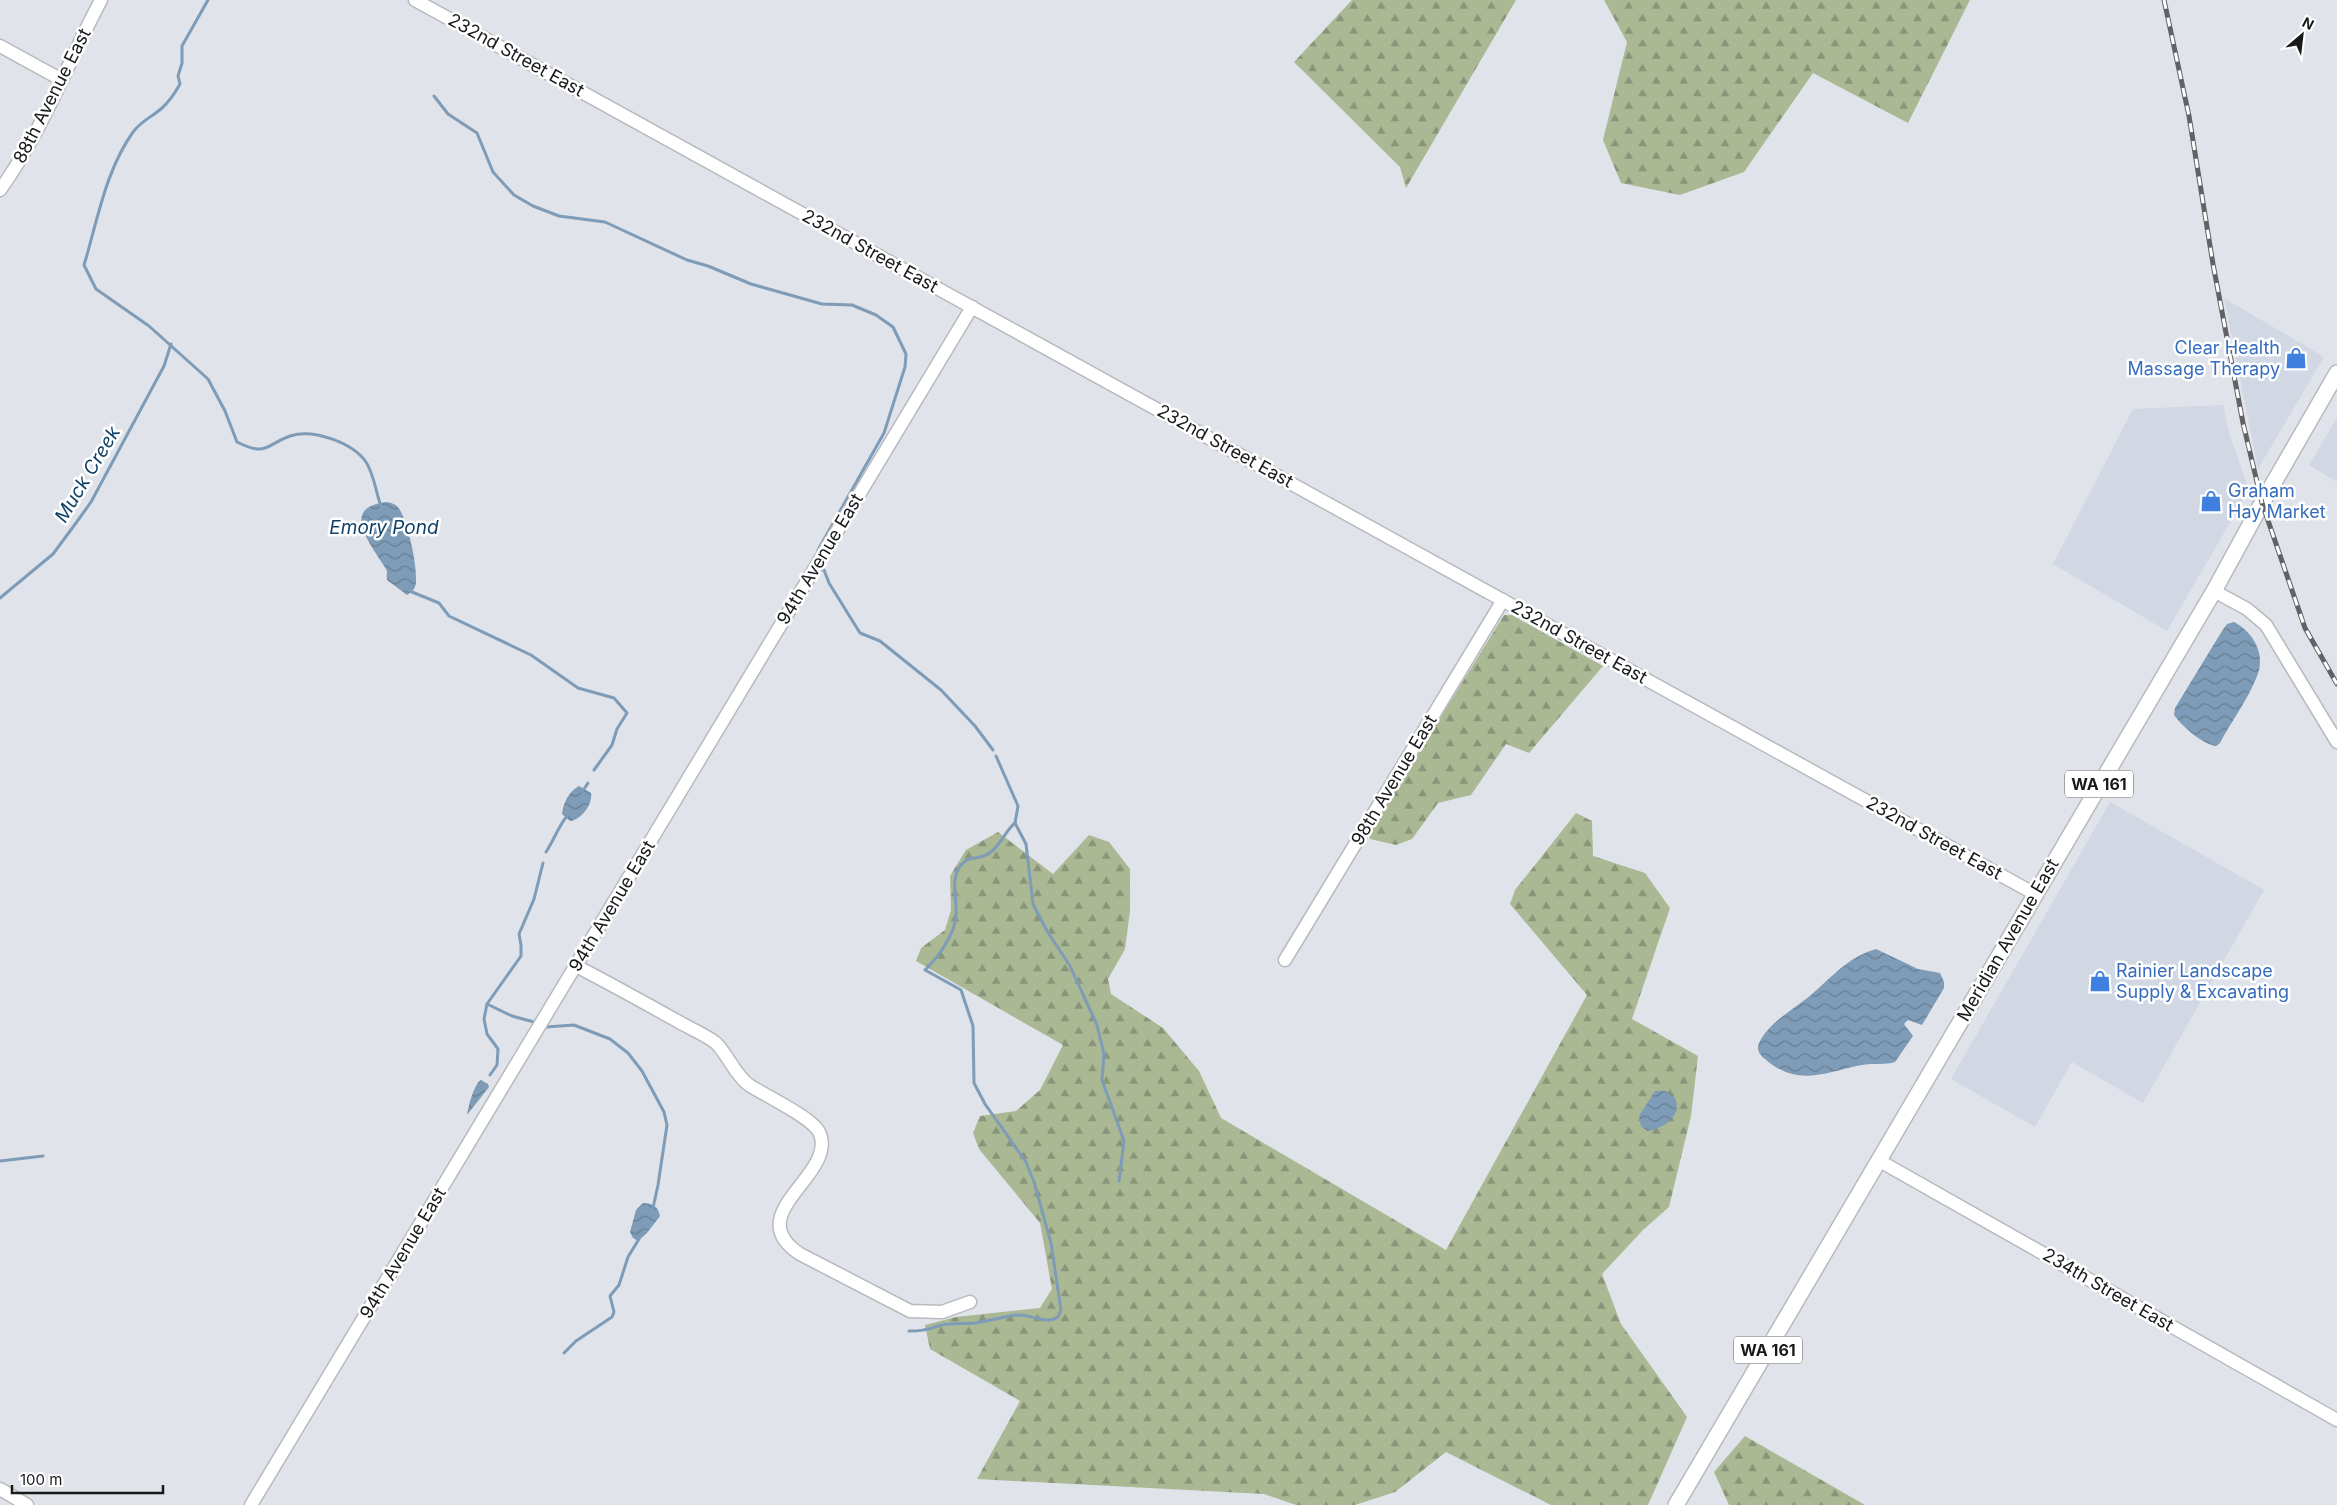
<svg xmlns="http://www.w3.org/2000/svg" width="2337" height="1505" viewBox="0 0 2337 1505" font-family="Inter,sans-serif">
	<defs>
		<pattern id="forest-firs" width="22" height="20" patternUnits="userSpaceOnUse" patternTransform="scale(1.25)"><rect width="22" height="20" fill="#aab894"/><path d="M5 1l3.5 6h-7zM16 11l3.5 6h-7z" fill="#899578"/></pattern>
		<pattern id="water-waves" width="16" height="10" patternUnits="userSpaceOnUse" patternTransform="scale(1.25)"><rect width="16" height="10" fill="#7e9cb7"/><path d="M0 5q4-4 8 0t8 0" fill="none" stroke="#667e94"/></pattern>
	</defs>
	<rect width="100%" height="100%" fill="#e0e3e9"/>
	<g fill="#d1d8e4">
		<path d="M 2224,298 L 2324,357 L 2258,469 Z"/>
		<path d="M 2223,405 L 2229,433 L 2249,490 L 2167,631 L 2053,564 L 2133,409 Z"/>
		<path d="M 2337,418 L 2337,482 L 2309,465 Z"/>
		<path d="M 2110,802 L 2264,890 L 2143,1103 L 2072,1062 L 2035,1127 L 1951,1079 Z"/>
	</g>
	<g fill="url(#forest-firs)">
		<path d="M 1352,0 L 1516,0 L 1406,188 L 1400,167 L 1294,62 Z"/>
		<path d="M 1604,0 L 1970,0 L 1908,123 L 1813,73 L 1744,172 L 1680,195 L 1621,183 L 1603,140 L 1627,42 Z"/>
		<path d="M 1504,615 L 1512,615 L 1603,666 L 1529,753 L 1506,744 L 1471,795 L 1438,803 L 1412,839 L 1396,845 L 1370,839 L 1369,833 Z"/>
		<path d="M 1576,813 L 1592,821 L 1593,856 L 1645,873 L 1670,908 L 1632,1019 L 1698,1056 L 1691,1116 L 1669,1207 L 1643,1230 L 1602,1274 L 1621,1324 L 1687,1417 L 1648,1505 L 1551,1505 L 1446,1452 L 1395,1492 L 1355,1505 L 1296,1505 L 1264,1494 L 977,1479 L 1020,1401 L 930,1349 L 925,1325 L 956,1317 L 1040,1308 L 1052,1289 L 1040,1223 L 979,1149 L 973,1133 L 980,1116 L 1016,1111 L 1040,1090 L 1063,1045 L 916,961 L 921,948 L 945,930 L 951,910 L 950,876 L 966,850 L 998,832 L 1053,874 L 1089,835 L 1109,842 L 1130,869 L 1130,911 L 1125,949 L 1108,979 L 1111,994 L 1163,1028 L 1199,1071 L 1221,1118 L 1446,1250 L 1587,995 L 1510,904 L 1515,890 Z"/>
		<path d="M 1745,1436 L 1865,1505 L 1729,1505 L 1714,1472 Z"/>
	</g>
	<g fill="url(#water-waves)">
		<path d="M 387,502 C 393,503 397,505 400,510 C 409,527 417,564 416,583 C 415,589 412,592 407,595 L 387,580 C 386,575 388,572 386,569 C 372,546 338,507 387,502 Z"/>
		<path d="M 2234,622 C 2251,631 2264,650 2259,670 C 2253,692 2231,722 2220,743 L 2216,746 C 2202,744 2183,727 2174,715 L 2175,708 L 2222,631 L 2227,624 Z"/>
		<path d="M 579,786 L 591,793 C 593,804 581,820 570,821 L 562,814 C 563,803 569,791 579,786 Z"/>
		<path d="M 1876,949 L 1918,969 L 1940,973 L 1944,982 L 1944,988 L 1922,1025 L 1908,1020 L 1904,1024 L 1913,1036 L 1895,1062 C 1886,1065 1873,1063 1862,1065 C 1825,1072 1798,1088 1765,1059 C 1760,1055 1756,1050 1759,1043 C 1770,1021 1793,1010 1811,995 C 1832,977 1848,957 1876,949 Z"/>
		<path d="M 481,1080 L 488,1084 L 489,1087 L 467,1115 C 468,1107 474,1084 481,1080 Z"/>
		<path d="M 1655,1091 L 1666,1091 L 1675,1098 C 1683,1116 1663,1129 1647,1131 L 1641,1126 L 1639,1116 Z"/>
		<path d="M 643,1203 C 652,1203 658,1206 660,1216 L 647,1233 L 638,1241 L 633,1238 L 630,1232 L 636,1210 Z"/>
	</g>
	<g fill="none" stroke-linecap="round" stroke-linejoin="round">
		<g stroke="#7e9cb7" stroke-width="3">
			<path d="M 208,0 L 182,46 L 182,63 L 178,76 L 180,84 C 175,93 170,101 162,108 C 152,117 141,121 133,132 C 105,172 98,219 84,265 L 96,289 L 149,326 L 208,379 L 225,411 L 237,442 C 267,457 265,445 290,436 C 313,428 353,443 366,462 C 374,474 376,493 381,506"/>
			<path d="M 434,96 L 448,114 L 477,133 L 493,172 L 514,195 L 533,206 L 559,216 L 605,222 L 687,260 L 708,266 L 751,284 L 822,304 L 852,305 L 876,315 L 893,327 L 906,354 L 905,367 L 884,433 L 818,550"/>
			<path d="M 824,570 L 829,583 L 860,633 L 880,641 L 941,690 L 975,726 L 993,750"/>
			<path d="M 411,590 L 412,592 L 439,603 L 449,616 L 531,655 L 578,688 L 614,698 L 627,713 L 617,729 L 612,745 L 594,770"/>
			<path d="M 0,598 L 53,554 L 76,523 L 91,502 L 164,366 L 171,344"/>
			<path d="M 996,756 L 1018,806 L 1015,823 L 1026,844 L 1033,904 L 1047,931 L 1070,966 L 1097,1025 L 1104,1054 L 1102,1080 L 1124,1141 L 1119,1181"/>
			<path d="M 582,792 L 588,783"/>
			<path d="M 546,852 C 554,840 558,827 567,816"/>
			<path d="M 487,1004 L 512,1016 L 534,1022"/>
			<path d="M 546,1027 L 574,1025 L 610,1039 L 628,1053 L 642,1071 L 664,1112 L 667,1125 L 658,1185 L 653,1208"/>
			<path d="M 490,1075 L 497,1065 L 498,1049 L 487,1034 L 484,1019 L 487,1004 L 521,956 L 521,945 L 519,934 L 534,899 L 543,863"/>
			<path d="M 0,1161 L 43,1156"/>
			<path d="M 909,1331 C 925,1331 927,1329 942,1325 C 950,1323 966,1324 976,1323 C 990,1321 1004,1316 1018,1315 C 1031,1314 1045,1325 1058,1317 L 1061,1310 L 1051,1243 L 1034,1182 L 1026,1162 L 985,1104 L 974,1083 L 973,1026 L 961,990 L 925,970 C 938,957 953,937 956,918 C 958,901 949,880 961,865 C 969,855 979,860 988,854 C 1001,846 1004,832 1015,823"/>
			<path d="M 564,1353 L 576,1341 L 612,1317 L 614,1312 L 610,1296 L 619,1285 L 628,1257 L 639,1239"/>
		</g>
		<g stroke="#b7babf" stroke-width="15">
			<g id="minor">
				<path d="M 415,0 L 2035,894"/>
				<path d="M 0,46 L 62,80"/>
				<path d="M 0,190 C 43,130 67,64 101,0"/>
				<path d="M 2214,591 L 2247,609 L 2266,625 L 2337,742"/>
				<path d="M 1285,960 L 1503,600"/>
				<path d="M 576,966 C 611,984 645,1003 679,1022 C 691,1029 706,1035 716,1043 C 728,1055 735,1075 749,1085 C 764,1095 814,1118 820,1134 C 836,1176 739,1214 800,1254 L 910,1311 L 942,1312 L 970,1302"/>
				<path d="M 1878,1160 L 2337,1420"/>
				<path d="M 0,1489 L 27,1505"/>
				<path d="M 251,1505 L 972,307"/>
			</g>
		</g>
		<g stroke="#b7babf" stroke-width="18">
			<path id="major" d="M 1676,1505 L 2214,591 L 2262,503 L 2337,373"/>
		</g>
		<use href="#minor" stroke="#fff" stroke-width="12"/>
		<use href="#major" stroke="#fff" stroke-width="15"/>
		<g stroke="#606265" stroke-width="5">
			<path id="rail" d="M 2164,0 L 2189,116 L 2213,264 L 2243,423 L 2262,503 L 2305,628 L 2337,684"/>
		</g>
		<use href="#rail" stroke="#fff" stroke-width="3" stroke-dasharray="9" stroke-linecap="butt"/>
	</g>
	<defs>
		<g id="shop-bare" transform="scale(1.725)"><path d="M-5-2.5h2.3a2.7 3.5 0 0 1 5.4 0H5L5.5 6h-11ZM-1.5-2.5h3a1.5 2.3 0 0 0-3 0Z" fill="#3f7fe0" stroke="#fff" stroke-width="2.5" paint-order="stroke"/></g>
	</defs>
	<g fill-rule="evenodd">
		<use href="#shop-bare" x="2296" y="358"/>
		<use href="#shop-bare" x="2211" y="501"/>
		<use href="#shop-bare" x="2100" y="981"/>
	</g>
	<g text-anchor="middle" stroke-width="5" stroke-linejoin="round" paint-order="stroke">
		<g fill="#fff" stroke="#5d5e5f" stroke-width="1">
			<rect x="2065" y="770.5" width="68" height="27" rx="4"/>
			<rect x="1734" y="1336.5" width="68" height="27" rx="4"/>
		</g>
		<g font-size="16" font-weight="bold" fill="#18191b">
			<text x="2099" y="790">WA 161</text>
			<text x="1768" y="1356">WA 161</text>
		</g>
		<g font-size="18" fill="#18191b" stroke="#fff">
			<text transform="translate(516 55) rotate(29)" y="6">232nd Street East</text>
			<text transform="translate(52 96) rotate(-63)" y="6">88th Avenue East</text>
			<text transform="translate(870 251) rotate(29)" y="6">232nd Street East</text>
			<text transform="translate(1225 446) rotate(29)" y="6">232nd Street East</text>
			<text transform="translate(820 559) rotate(-59)" y="6">94th Avenue East</text>
			<text transform="translate(1579 642) rotate(29)" y="6">232nd Street East</text>
			<text transform="translate(1394 780) rotate(-59)" y="6">98th Avenue East</text>
			<text transform="translate(1934 838) rotate(29)" y="6">232nd Street East</text>
			<text transform="translate(612 906) rotate(-59)" y="6">94th Avenue East</text>
			<text transform="translate(2008 940) rotate(-60)" y="6">Meridian Avenue East</text>
			<text transform="translate(403 1253) rotate(-59)" y="6">94th Avenue East</text>
			<text transform="translate(2108 1290) rotate(30)" y="6">234th Street East</text>
		</g>
		<g font-size="18" fill="#366cbe" stroke="#fff" text-anchor="start">
			<text x="2280" y="354" text-anchor="end">Clear Health<tspan x="2280" dy="21">Massage Therapy</tspan></text>
			<text x="2228" y="497">Graham<tspan x="2228" dy="21">Hay Market</tspan></text>
			<text x="2116" y="977">Rainier Landscape<tspan x="2116" dy="21">Supply &amp; Excavating</tspan></text>
		</g>
		<g font-size="19" font-style="italic" fill="#0f4066" stroke="#fff">
			<text transform="translate(87 474) rotate(-59)" y="7">Muck Creek</text>
			<text x="384" y="534">Emory Pond</text>
		</g>
	</g>
	<g transform="translate(2302 35) rotate(28)" stroke="#ffffff" stroke-width="4" paint-order="stroke">
	<path d="M0-4L9 19L0 12L-9 19Z" fill="#18191b"/>
	<text y="-8" font-size="14" font-weight="bold" text-anchor="middle" fill="#18191b">N</text>
	</g>
	<path d="M12 1485v8h151v-8" fill="none" stroke="#18191b" stroke-width="2.5"/>
	<text x="20" y="1485" font-size="15" fill="#18191b" stroke="#ffffff" stroke-width="4" paint-order="stroke">100 m</text>
</svg>
